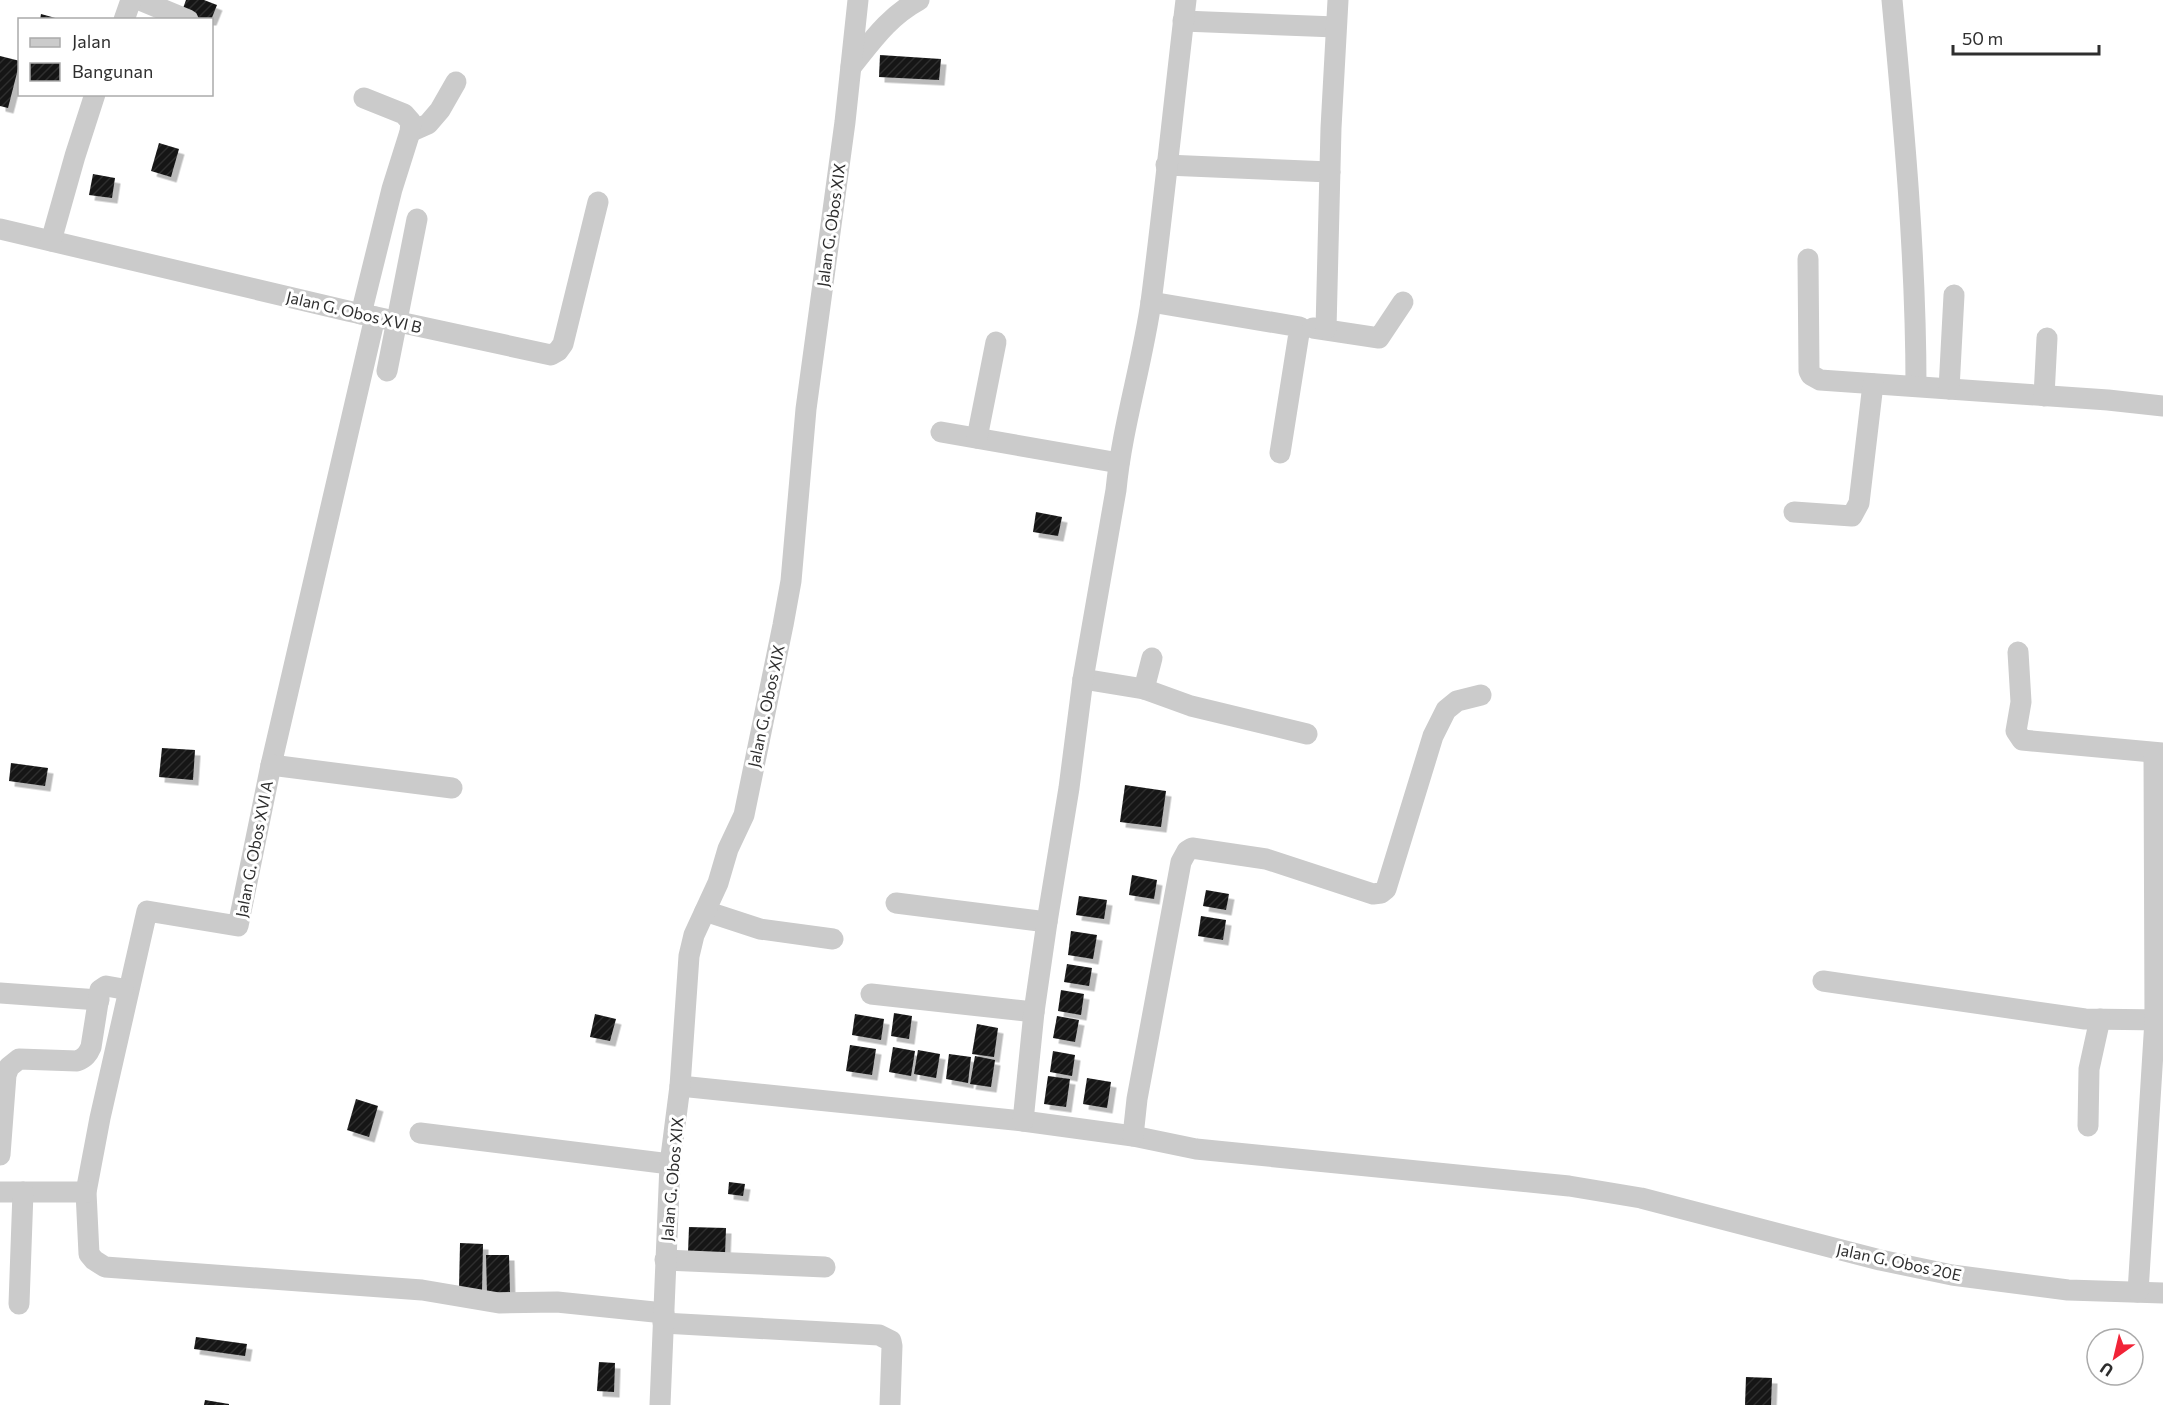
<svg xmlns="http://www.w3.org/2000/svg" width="2163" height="1405" viewBox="0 0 2163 1405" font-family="Commissioner,sans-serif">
	<defs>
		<pattern id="building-hatch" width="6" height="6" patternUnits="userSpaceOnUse" patternTransform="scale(1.5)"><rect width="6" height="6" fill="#151515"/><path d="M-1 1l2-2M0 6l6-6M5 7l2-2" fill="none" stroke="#2f2f2f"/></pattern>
		<filter id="shadow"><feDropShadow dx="5.5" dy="5.5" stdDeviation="0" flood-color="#0004"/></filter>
	</defs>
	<rect width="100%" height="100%" fill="#fff"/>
	<g fill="url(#building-hatch)" filter="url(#shadow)">
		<path d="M 186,0 L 204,0 L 217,5 L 211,20 L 204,20 L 182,11 Z"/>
		<path d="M 41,14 L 59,19 L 59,20 L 40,20 Z"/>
		<path d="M 880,55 L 941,59 L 939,80 L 879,77 Z"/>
		<path d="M 0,56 L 20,61 L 8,108 L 0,106 Z"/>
		<path d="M 159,143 L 179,149 L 171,177 L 151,171 Z"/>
		<path d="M 93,174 L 115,178 L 112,198 L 89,195 Z"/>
		<path d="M 1036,512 L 1062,517 L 1058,536 L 1033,532 Z"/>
		<path d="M 162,748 L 195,750 L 193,780 L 159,777 Z"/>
		<path d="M 11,763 L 48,768 L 45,786 L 9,781 Z"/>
		<path d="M 1125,785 L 1166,791 L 1161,827 L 1120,822 Z"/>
		<path d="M 1132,875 L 1157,880 L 1154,899 L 1129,895 Z"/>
		<path d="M 1206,890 L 1229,894 L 1226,910 L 1203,906 Z"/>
		<path d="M 1079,896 L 1107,900 L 1104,919 L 1076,915 Z"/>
		<path d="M 1201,916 L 1226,920 L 1223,940 L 1198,936 Z"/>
		<path d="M 1071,931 L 1097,935 L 1093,959 L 1068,955 Z"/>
		<path d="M 1067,964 L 1092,968 L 1089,986 L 1064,982 Z"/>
		<path d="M 1061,990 L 1084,994 L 1081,1015 L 1058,1011 Z"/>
		<path d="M 894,1013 L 912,1016 L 909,1039 L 891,1036 Z"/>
		<path d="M 595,1014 L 616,1019 L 610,1041 L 590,1037 Z"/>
		<path d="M 855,1014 L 884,1019 L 881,1040 L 852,1035 Z"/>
		<path d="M 1057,1016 L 1079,1020 L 1075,1042 L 1053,1038 Z"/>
		<path d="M 977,1024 L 998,1028 L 994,1057 L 972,1054 Z"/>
		<path d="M 850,1045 L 876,1049 L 872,1075 L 846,1071 Z"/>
		<path d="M 893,1047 L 915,1051 L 911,1076 L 889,1072 Z"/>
		<path d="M 918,1050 L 940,1054 L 936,1078 L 914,1074 Z"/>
		<path d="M 1053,1051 L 1075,1055 L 1072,1076 L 1050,1072 Z"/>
		<path d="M 949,1054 L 971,1057 L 968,1083 L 946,1079 Z"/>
		<path d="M 975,1056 L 995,1060 L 991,1087 L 970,1084 Z"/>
		<path d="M 1048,1076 L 1070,1079 L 1066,1107 L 1044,1104 Z"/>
		<path d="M 1087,1078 L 1111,1082 L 1107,1108 L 1083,1104 Z"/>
		<path d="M 356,1099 L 378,1106 L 369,1137 L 347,1130 Z"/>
		<path d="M 729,1182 L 745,1184 L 743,1196 L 728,1194 Z"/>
		<path d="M 689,1227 L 726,1228 L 725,1254 L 688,1253 Z"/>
		<path d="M 460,1243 L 483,1244 L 482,1291 L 459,1290 Z"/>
		<path d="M 486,1255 L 509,1255 L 510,1292 L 487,1293 Z"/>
		<path d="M 196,1337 L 247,1344 L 245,1356 L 194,1349 Z"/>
		<path d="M 599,1362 L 615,1363 L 614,1392 L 597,1391 Z"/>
		<path d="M 1746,1377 L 1772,1378 L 1771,1405 L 1745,1405 Z"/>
		<path d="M 205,1400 L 229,1404 L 229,1405 L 204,1405 Z"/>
	</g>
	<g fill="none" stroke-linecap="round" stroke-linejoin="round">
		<g stroke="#cbcbcb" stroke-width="21">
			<path d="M 140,0 L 188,20"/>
			<path d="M 1892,0 C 1904,128 1916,257 1916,386"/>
			<path d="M 124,20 L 131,0"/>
			<path d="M 1183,21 L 1336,27"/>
			<path d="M 851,67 C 872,41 888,17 919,0"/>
			<path d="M 410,132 L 428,124 L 440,110 L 456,82"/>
			<path d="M 1166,165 L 1330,172"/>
			<path d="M 0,229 L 348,311 L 551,355 L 558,351 L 563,344 L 598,202"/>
			<path d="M 51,241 L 75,156 L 95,94"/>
			<path d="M 1808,259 L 1809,371 L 1811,375 L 1820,380 L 2108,400 L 2163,406"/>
			<path d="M 1151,302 L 1300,327 L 1280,453"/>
			<path d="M 361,314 L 392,189 L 410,132 L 411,122 L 404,114 L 364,98"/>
			<path d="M 375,317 L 271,765 L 238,926 L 147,911 L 100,1118 L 86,1192 L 89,1254 L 94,1260 L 105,1267 L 422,1290 L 499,1303 L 557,1302 L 664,1313"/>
			<path d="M 1313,328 L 1379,338 L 1403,302"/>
			<path d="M 1326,329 L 1331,128 L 1338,0"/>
			<path d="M 387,371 L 417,219"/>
			<path d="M 1949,389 L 1954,295"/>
			<path d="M 2044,396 L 2047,338"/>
			<path d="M 941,432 L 1119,463"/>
			<path d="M 977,438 L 996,342"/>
			<path d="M 1794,512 L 1852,516 L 1859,503 L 1873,384"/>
			<path d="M 2018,652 L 2021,702 L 2016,731 L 2022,740 L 2163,753"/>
			<path d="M 1083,679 L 1144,689 L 1191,706 L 1307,734"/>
			<path d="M 1144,689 L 1152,658"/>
			<path d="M 271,765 L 452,788"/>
			<path d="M 896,903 L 1047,922"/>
			<path d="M 705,911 L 760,929 L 833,939"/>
			<path d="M 1823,981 L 2085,1019 L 2163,1020"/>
			<path d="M 0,993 L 99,1000"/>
			<path d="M 871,994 L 1034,1012"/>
			<path d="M 680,1086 L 1023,1121 L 1133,1136 L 1196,1149 L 1569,1186 L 1641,1198 L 1880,1260 L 1952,1275 L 2068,1290 L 2163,1293"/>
			<path d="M 1023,1121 L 1034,1012 L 1047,922 L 1069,788 L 1083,679 L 1116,490 C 1122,427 1142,365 1151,302 C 1164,202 1174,101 1186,0"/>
			<path d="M 2088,1126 L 2089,1069 L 2100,1019"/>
			<path d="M 420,1133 L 670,1164"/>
			<path d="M 1133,1136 L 1137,1099 L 1181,862 L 1187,851 L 1192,848 L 1266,859 L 1373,894 L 1381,893 L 1386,889 L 1433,736 L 1446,710 L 1457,701 L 1481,695"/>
			<path d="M 0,1155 L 6,1075 L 9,1067 L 19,1059 L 77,1061 C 85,1058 88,1054 91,1047 L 100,990 L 106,986 L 123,989"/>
			<path d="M 0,1192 L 86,1192"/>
			<path d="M 665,1260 L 825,1267"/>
			<path d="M 2138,1292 L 2155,1020 L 2154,753"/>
			<path d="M 19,1304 L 23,1192"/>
			<path d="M 663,1323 L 879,1335 L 891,1341 L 892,1346 L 890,1405"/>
			<path d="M 660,1405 L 670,1164 L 680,1086 L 689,956 L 694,935 L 718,883 L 728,849 L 744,815 L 783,625 L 791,581 L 806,409 L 845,122 L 858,0"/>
		</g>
	</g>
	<g text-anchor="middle" stroke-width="6" stroke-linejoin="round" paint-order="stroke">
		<g font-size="16" fill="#2e2e2e" stroke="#fff">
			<text transform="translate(831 225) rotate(-82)" y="6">Jalan G. Obos XIX</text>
			<text transform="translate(354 312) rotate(13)" y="6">Jalan G. Obos XVI B</text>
			<text transform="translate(766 706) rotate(-78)" y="6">Jalan G. Obos XIX</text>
			<text transform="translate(254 849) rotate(-79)" y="6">Jalan G. Obos XVI A</text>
			<text transform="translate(672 1179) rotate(-85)" y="6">Jalan G. Obos XIX</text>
			<text transform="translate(1899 1262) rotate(12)" y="6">Jalan G. Obos 20E</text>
		</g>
	</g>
	<rect x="18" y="18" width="195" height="78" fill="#ffffff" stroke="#ababab" stroke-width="1.5"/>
	<rect x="30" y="38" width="30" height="9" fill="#cbcbcb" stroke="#ababab" stroke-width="1.5"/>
	<text x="72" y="48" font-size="18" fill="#2e2e2e">Jalan</text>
	<rect x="30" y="63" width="30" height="18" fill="url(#building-hatch)" stroke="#ababab" stroke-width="1.5"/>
	<text x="72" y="78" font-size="18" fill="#2e2e2e">Bangunan</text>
	<g transform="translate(2115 1357) rotate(214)"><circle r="28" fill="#ffffff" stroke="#ababab" stroke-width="1.5"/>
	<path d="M0-4.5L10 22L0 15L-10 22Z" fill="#f12337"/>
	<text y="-9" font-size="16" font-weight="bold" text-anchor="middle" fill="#2e2e2e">U</text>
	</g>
	<path d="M1953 45v9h146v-9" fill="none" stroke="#2e2e2e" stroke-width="3"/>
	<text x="1962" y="45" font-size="18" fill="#2e2e2e" stroke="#ffffff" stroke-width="4.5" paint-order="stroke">50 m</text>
</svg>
